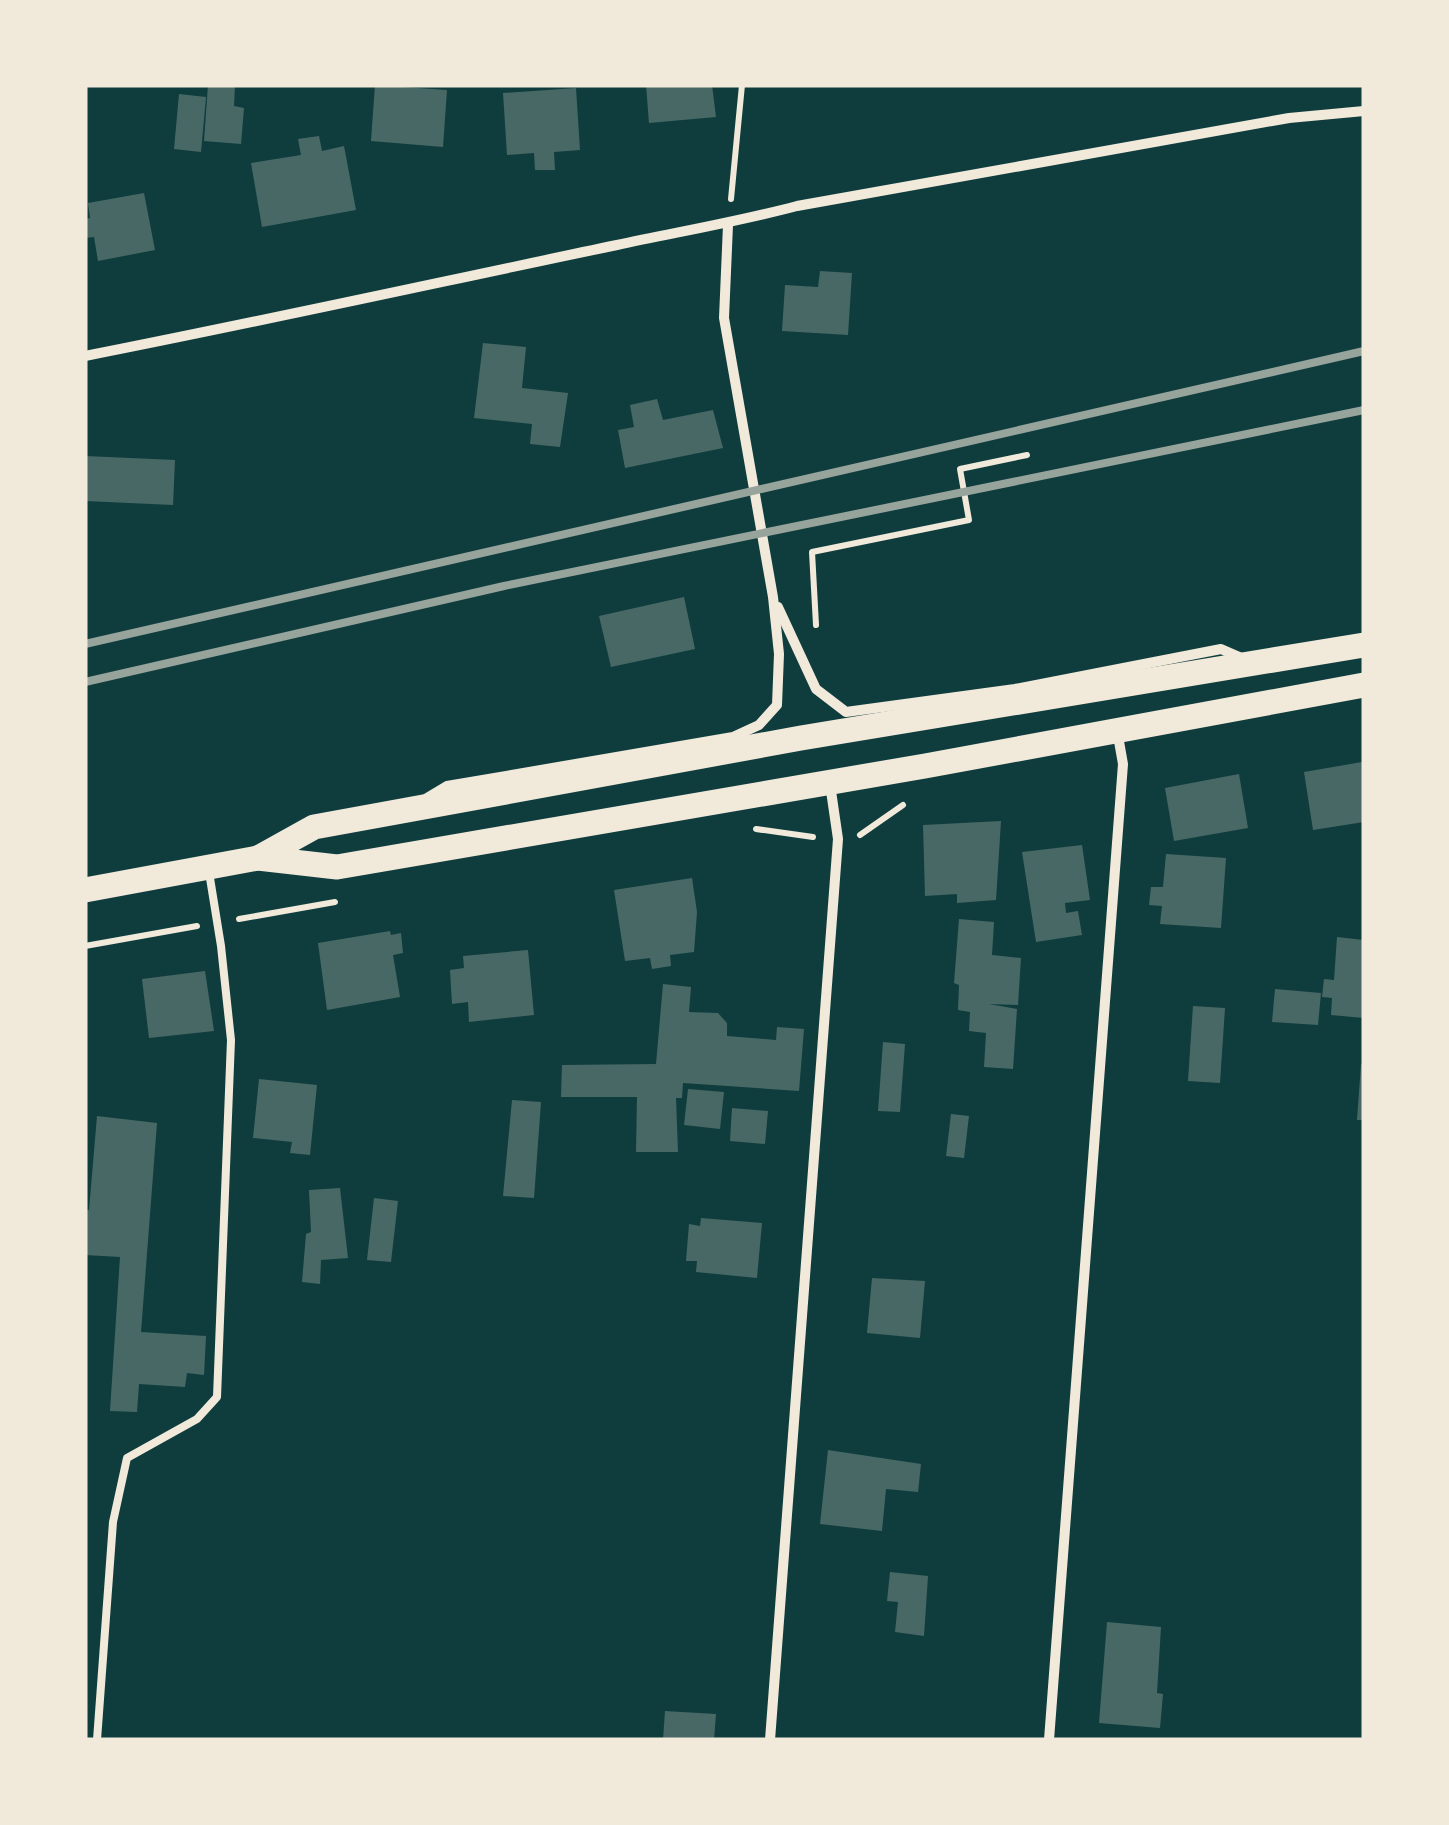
<svg xmlns="http://www.w3.org/2000/svg" width="1449" height="1825" viewBox="0 0 1449 1825" font-family="'Noto Serif',serif">
	<rect width="100%" height="100%" fill="#0f3d3e"/>
	<g fill="#486865">
		<path d="M 208,85 L 235,85 L 234,106 L 244,108 L 241,144 L 204,141 Z"/>
		<path d="M 375,85 L 447,90 L 443,147 L 371,141 Z"/>
		<path d="M 646,85 L 712,85 L 716,117 L 649,123 Z"/>
		<path d="M 576,88 L 580,150 L 554,152 L 555,170 L 535,170 L 534,153 L 507,155 L 503,93 Z"/>
		<path d="M 179,94 L 206,97 L 201,152 L 174,149 Z"/>
		<path d="M 319,136 L 322,151 L 344,146 L 356,210 L 262,227 L 251,163 L 301,155 L 298,139 Z"/>
		<path d="M 144,193 L 155,250 L 98,261 L 94,237 L 85,238 L 85,219 L 90,218 L 88,203 Z"/>
		<path d="M 820,271 L 852,273 L 848,335 L 782,331 L 785,285 L 818,287 Z"/>
		<path d="M 483,343 L 526,347 L 522,388 L 568,393 L 560,447 L 530,444 L 532,424 L 474,418 Z"/>
		<path d="M 657,399 L 663,420 L 713,410 L 723,448 L 625,468 L 618,430 L 634,427 L 630,405 Z"/>
		<path d="M 85,456 L 175,460 L 173,505 L 85,501 Z"/>
		<path d="M 684,597 L 695,649 L 611,667 L 599,616 Z"/>
		<path d="M 1362,762 L 1364,822 L 1313,830 L 1304,772 Z"/>
		<path d="M 1239,774 L 1248,828 L 1174,841 L 1165,788 Z"/>
		<path d="M 1001,821 L 996,900 L 957,903 L 957,894 L 925,896 L 923,825 Z"/>
		<path d="M 1082,845 L 1090,900 L 1065,903 L 1066,913 L 1078,911 L 1082,935 L 1036,942 L 1022,852 Z"/>
		<path d="M 1166,854 L 1226,858 L 1221,928 L 1160,924 L 1162,906 L 1149,905 L 1151,887 L 1163,887 Z"/>
		<path d="M 692,878 L 697,912 L 694,952 L 670,955 L 671,966 L 652,969 L 650,958 L 625,961 L 614,890 Z"/>
		<path d="M 959,919 L 994,922 L 992,955 L 1021,958 L 1018,1005 L 989,1004 L 1017,1009 L 1013,1069 L 984,1067 L 986,1033 L 969,1031 L 970,1012 L 958,1010 L 959,985 L 954,983 Z"/>
		<path d="M 390,931 L 391,935 L 401,933 L 403,953 L 393,955 L 400,997 L 327,1010 L 318,943 Z"/>
		<path d="M 1337,937 L 1364,940 L 1364,1018 L 1331,1015 L 1332,998 L 1322,997 L 1324,979 L 1334,980 Z"/>
		<path d="M 528,950 L 534,1015 L 469,1022 L 468,1002 L 452,1004 L 450,970 L 464,968 L 463,956 Z"/>
		<path d="M 205,971 L 214,1031 L 149,1038 L 142,979 Z"/>
		<path d="M 663,984 L 691,987 L 689,1012 L 718,1013 L 727,1023 L 727,1036 L 776,1040 L 777,1027 L 804,1029 L 799,1091 L 683,1083 L 682,1098 L 676,1098 L 678,1152 L 636,1152 L 637,1097 L 561,1097 L 562,1065 L 656,1064 Z"/>
		<path d="M 1275,989 L 1321,993 L 1318,1025 L 1272,1022 Z"/>
		<path d="M 1193,1006 L 1225,1008 L 1220,1083 L 1188,1081 Z"/>
		<path d="M 883,1042 L 905,1044 L 900,1112 L 878,1111 Z"/>
		<path d="M 1361,1064 L 1364,1064 L 1364,1120 L 1357,1120 Z"/>
		<path d="M 259,1079 L 317,1085 L 310,1155 L 290,1153 L 292,1142 L 253,1138 Z"/>
		<path d="M 688,1089 L 724,1092 L 720,1129 L 684,1125 Z"/>
		<path d="M 512,1100 L 541,1102 L 534,1198 L 503,1196 Z"/>
		<path d="M 732,1108 L 768,1111 L 765,1144 L 730,1141 Z"/>
		<path d="M 951,1114 L 969,1116 L 964,1158 L 946,1156 Z"/>
		<path d="M 97,1116 L 157,1123 L 141,1332 L 206,1336 L 204,1375 L 187,1373 L 185,1387 L 139,1384 L 137,1412 L 110,1411 L 120,1257 L 85,1255 L 85,1210 L 89,1210 Z"/>
		<path d="M 340,1188 L 348,1258 L 321,1260 L 320,1284 L 302,1282 L 306,1234 L 311,1232 L 309,1190 Z"/>
		<path d="M 374,1198 L 398,1201 L 391,1262 L 367,1260 Z"/>
		<path d="M 701,1218 L 762,1223 L 757,1278 L 696,1272 L 697,1261 L 686,1261 L 689,1224 L 700,1226 Z"/>
		<path d="M 872,1278 L 925,1281 L 920,1338 L 867,1333 Z"/>
		<path d="M 828,1450 L 921,1464 L 918,1492 L 886,1489 L 882,1531 L 820,1524 Z"/>
		<path d="M 890,1572 L 928,1576 L 924,1636 L 895,1632 L 898,1602 L 887,1601 Z"/>
		<path d="M 1107,1622 L 1161,1627 L 1157,1693 L 1163,1694 L 1160,1728 L 1099,1723 Z"/>
		<path d="M 665,1711 L 716,1714 L 714,1740 L 663,1740 Z"/>
	</g>
	<g fill="none" stroke-linecap="round" stroke-linejoin="round">
		<g stroke="#f1e9da" stroke-width="6">
			<path d="M 731,199 L 742,85"/>
			<path d="M 816,625 L 812,552 L 969,520 L 960,469 L 1027,455"/>
			<path d="M 756,829 L 813,837"/>
			<path d="M 860,835 L 903,805"/>
			<path d="M 239,919 L 335,902"/>
			<path d="M 85,946 L 197,926"/>
		</g>
		<path stroke="#f1e9da" stroke-width="8" d="M 97,1740 L 113,1522 L 127,1458 L 197,1419 L 217,1397 L 231,1040 L 221,946 L 209,872"/>
		<g stroke="#f1e9da" stroke-width="10">
			<path d="M 85,356 C 263,321 440,282 617,245 C 677,232 737,222 797,206 L 1289,118 L 1364,111"/>
			<path d="M 778,607 L 816,689 L 846,712 L 1015,689 L 1221,649 L 1244,659"/>
			<path d="M 427,798 L 447,786 L 733,737 L 759,725 L 777,705 L 779,654 L 773,597 L 724,318 L 728,225"/>
			<path d="M 770,1740 L 838,839 L 830,784"/>
			<path d="M 1049,1740 L 1123,764 L 1117,730"/>
		</g>
		<g stroke="#f1e9da" stroke-width="25">
			<path d="M 258,858 L 314,827 L 801,738 L 1364,645"/>
			<path d="M 85,890 L 258,858 L 337,867 L 925,766 L 1364,685"/>
		</g>
		<g stroke="#97a49c" stroke-width="8">
			<path d="M 85,644 L 1364,351"/>
			<path d="M 85,682 L 504,586 L 1364,410"/>
		</g>
	</g>
	<rect width="1449" height="1825" fill="none" stroke="#f1e9da" stroke-width="175"/>
</svg>
